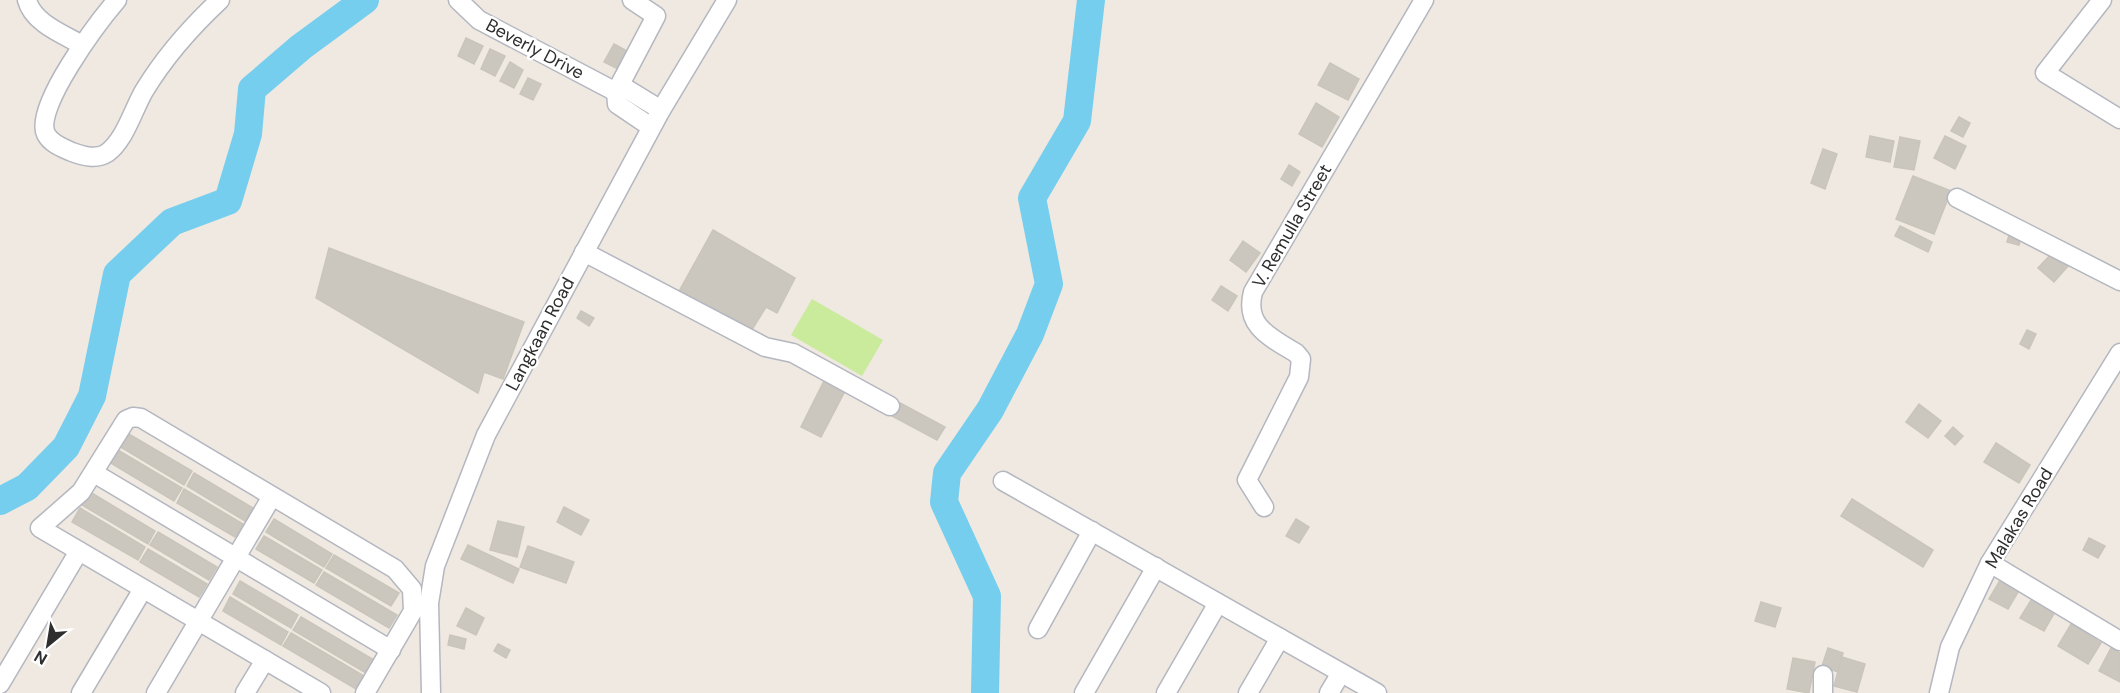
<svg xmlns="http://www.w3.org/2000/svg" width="2120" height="693" viewBox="0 0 2120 693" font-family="'DM Sans',sans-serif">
	<rect width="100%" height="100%" fill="#efe9e1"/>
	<path fill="#c9eb9b" d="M 812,299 L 883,340 L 862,376 L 791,335 Z"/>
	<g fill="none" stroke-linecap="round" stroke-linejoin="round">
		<g stroke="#76ceee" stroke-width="28">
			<path d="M 0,501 L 27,487 L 66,447 L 92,396 L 117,274 L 172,222 L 228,201 L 248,134 L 252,89 L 301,47 L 365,0"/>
			<path d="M 985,693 L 987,596 L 944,502 L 947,473 L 990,410 L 1030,334 L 1049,284 L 1032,198 L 1077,121 L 1091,0"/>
		</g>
	</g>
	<g fill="#cbc7bf" stroke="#cac5ba" stroke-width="1.5">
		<path d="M 466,38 L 483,46 L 474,64 L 458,56 Z"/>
		<path d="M 614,44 L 629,52 L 620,70 L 604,62 Z"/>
		<path d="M 490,49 L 505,56 L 495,76 L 481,69 Z"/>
		<path d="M 510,62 L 523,70 L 514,88 L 500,81 Z"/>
		<path d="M 1330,63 L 1359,79 L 1348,100 L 1318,85 Z"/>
		<path d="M 528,78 L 541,84 L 533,100 L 520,94 Z"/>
		<path d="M 1316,103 L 1339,117 L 1322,147 L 1299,134 Z"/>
		<path d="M 1959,117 L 1970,123 L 1963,137 L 1951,131 Z"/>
		<path d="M 1870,136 L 1894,141 L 1890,162 L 1866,157 Z"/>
		<path d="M 1945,136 L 1966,146 L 1955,169 L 1934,158 Z"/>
		<path d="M 1900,137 L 1920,141 L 1914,170 L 1894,167 Z"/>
		<path d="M 1823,149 L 1837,154 L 1825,189 L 1811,183 Z"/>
		<path d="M 1289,165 L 1300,172 L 1292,186 L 1281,179 Z"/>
		<path d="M 1913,176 L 1951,191 L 1934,234 L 1896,219 Z"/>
		<path d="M 1900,226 L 1932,242 L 1928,252 L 1895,236 Z"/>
		<path d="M 713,230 L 795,278 L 777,313 L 766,307 L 750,333 L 677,295 Z"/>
		<path d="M 2010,232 L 2022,235 L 2019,245 L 2007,242 Z"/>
		<path d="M 1243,241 L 1260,253 L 1246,272 L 1230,260 Z"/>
		<path d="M 329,248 L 524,322 L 503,379 L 484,372 L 478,393 L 316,298 Z"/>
		<path d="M 2054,251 L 2069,265 L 2054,282 L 2038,268 Z"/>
		<path d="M 1221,286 L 1237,296 L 1228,311 L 1212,300 Z"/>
		<path d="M 581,311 L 594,318 L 589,326 L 577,318 Z"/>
		<path d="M 2027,330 L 2036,334 L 2029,349 L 2020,344 Z"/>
		<path d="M 824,381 L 845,391 L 821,437 L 801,427 Z"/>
		<path d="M 900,403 L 945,427 L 937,440 L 892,416 Z"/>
		<path d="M 1919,404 L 1941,421 L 1928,438 L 1906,422 Z"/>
		<path d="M 1953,427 L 1963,436 L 1955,445 L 1945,436 Z"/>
		<path d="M 127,433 L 192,471 L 184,485 L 119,446 Z"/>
		<path d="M 1996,443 L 2030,465 L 2019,483 L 1984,462 Z"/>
		<path d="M 116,449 L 182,488 L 174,501 L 109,462 Z"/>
		<path d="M 194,473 L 253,508 L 245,521 L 187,486 Z"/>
		<path d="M 184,489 L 243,524 L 235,537 L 177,503 Z"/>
		<path d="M 90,492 L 155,531 L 148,544 L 82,505 Z"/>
		<path d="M 1852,499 L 1933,550 L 1923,567 L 1841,516 Z"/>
		<path d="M 564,507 L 589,520 L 581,535 L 557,522 Z"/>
		<path d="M 80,508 L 145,547 L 138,560 L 72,522 Z"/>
		<path d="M 274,519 L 332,554 L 324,567 L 266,532 Z"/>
		<path d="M 1296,519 L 1309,527 L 1299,543 L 1286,536 Z"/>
		<path d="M 498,521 L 524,527 L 517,557 L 490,550 Z"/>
		<path d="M 158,532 L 217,567 L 209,580 L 150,545 Z"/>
		<path d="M 264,536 L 322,570 L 314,583 L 256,549 Z"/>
		<path d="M 2089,538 L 2105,546 L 2098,558 L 2083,550 Z"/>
		<path d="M 468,545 L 519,569 L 513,583 L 461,559 Z"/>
		<path d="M 528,546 L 574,562 L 566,583 L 520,567 Z"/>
		<path d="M 148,549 L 207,584 L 199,597 L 140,562 Z"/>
		<path d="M 334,555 L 399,593 L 391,606 L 326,568 Z"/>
		<path d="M 324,572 L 397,615 L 389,628 L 316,585 Z"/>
		<path d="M 2002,577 L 2021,587 L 2008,609 L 1989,599 Z"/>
		<path d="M 240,581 L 298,615 L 291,628 L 233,594 Z"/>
		<path d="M 230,597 L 288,632 L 281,645 L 223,611 Z"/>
		<path d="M 2033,597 L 2056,610 L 2044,631 L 2020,618 Z"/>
		<path d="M 1761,602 L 1781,608 L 1775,627 L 1755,621 Z"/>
		<path d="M 466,608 L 484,618 L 476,635 L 457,626 Z"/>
		<path d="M 301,617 L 374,660 L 366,673 L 293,630 Z"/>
		<path d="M 2071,624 L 2101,643 L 2088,664 L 2058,646 Z"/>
		<path d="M 291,633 L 364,676 L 356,689 L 283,646 Z"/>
		<path d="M 450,635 L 466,639 L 464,649 L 448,645 Z"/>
		<path d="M 498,644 L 510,650 L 506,658 L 494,651 Z"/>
		<path d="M 1828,648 L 1843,653 L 1838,672 L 1822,666 Z"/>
		<path d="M 2111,648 L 2120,653 L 2120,682 L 2099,671 Z"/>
		<path d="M 1842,657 L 1865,664 L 1857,692 L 1834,686 Z"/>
		<path d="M 1793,658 L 1815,662 L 1809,693 L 1787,689 Z"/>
	</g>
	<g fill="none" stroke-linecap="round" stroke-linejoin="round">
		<g stroke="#b4b7c0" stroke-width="21">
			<g id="minor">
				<path d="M 27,0 C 33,23 63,34 82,45"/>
				<path d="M 117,0 C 99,21 33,108 46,134 C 51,144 63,148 72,152 C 83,156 96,160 107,153 C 125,140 133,110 144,91 C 164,58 191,27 220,0"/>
				<path d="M 458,0 L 479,20 L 616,92"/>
				<path d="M 2102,0 L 2045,73 L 2120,119"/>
				<path d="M 616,92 L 656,16 L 632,0"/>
				<path d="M 616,92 L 617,104 L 651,127"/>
				<path d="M 616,92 L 625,88 L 661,110"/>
				<path d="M 1957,198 L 2120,281"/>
				<path d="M 584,252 L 765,347 L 793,353 L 890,406"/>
				<path d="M 94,473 L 391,650"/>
				<path d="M 1003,481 L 1377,693"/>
				<path d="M 1264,507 L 1247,480 L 1299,377 L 1301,359 L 1296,353 C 1270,337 1244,326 1253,292 L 1424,0"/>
				<path d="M 1990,563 L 2120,641"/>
				<path d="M 1038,629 L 1092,531"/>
				<path d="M 1823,675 L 1823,693"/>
				<path d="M 0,684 L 79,551"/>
				<path d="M 81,693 L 143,589"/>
				<path d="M 156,693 L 271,498"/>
				<path d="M 245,693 L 265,660"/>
				<path d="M 321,693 L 40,528 L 81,492 L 126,420 L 133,417 L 141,418 L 395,569 L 412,589 L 413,611 L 365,693"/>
				<path d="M 431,693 L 429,603 L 435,566 L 486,435 L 661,110 L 727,0"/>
				<path d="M 1084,693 L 1156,567"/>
				<path d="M 1166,693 L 1218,603"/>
				<path d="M 1248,693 L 1280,638"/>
				<path d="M 1329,693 L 1341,673"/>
				<path d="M 1939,693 L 1950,647 L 1990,563 L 2120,353"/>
			</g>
		</g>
		<use href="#minor" stroke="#fff" stroke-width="18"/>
	</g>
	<g text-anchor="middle" stroke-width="5" stroke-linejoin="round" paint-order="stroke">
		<g font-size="18" fill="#2e2e2e" stroke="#fff">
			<text transform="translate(535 49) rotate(28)" y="6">Beverly Drive</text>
			<text transform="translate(1292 226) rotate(-60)" y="6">V. Remulla Street</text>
			<text transform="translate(540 334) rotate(-62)" y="6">Langkaan Road</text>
			<text transform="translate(2019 518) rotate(-59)" y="6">Malakas Road</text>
		</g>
	</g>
	<g transform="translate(48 645) rotate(210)" stroke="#ffffff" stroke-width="4.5" paint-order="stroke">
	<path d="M0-4.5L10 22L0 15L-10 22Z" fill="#2e2e2e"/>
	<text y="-9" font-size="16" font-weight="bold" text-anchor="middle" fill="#2e2e2e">N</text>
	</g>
</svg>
